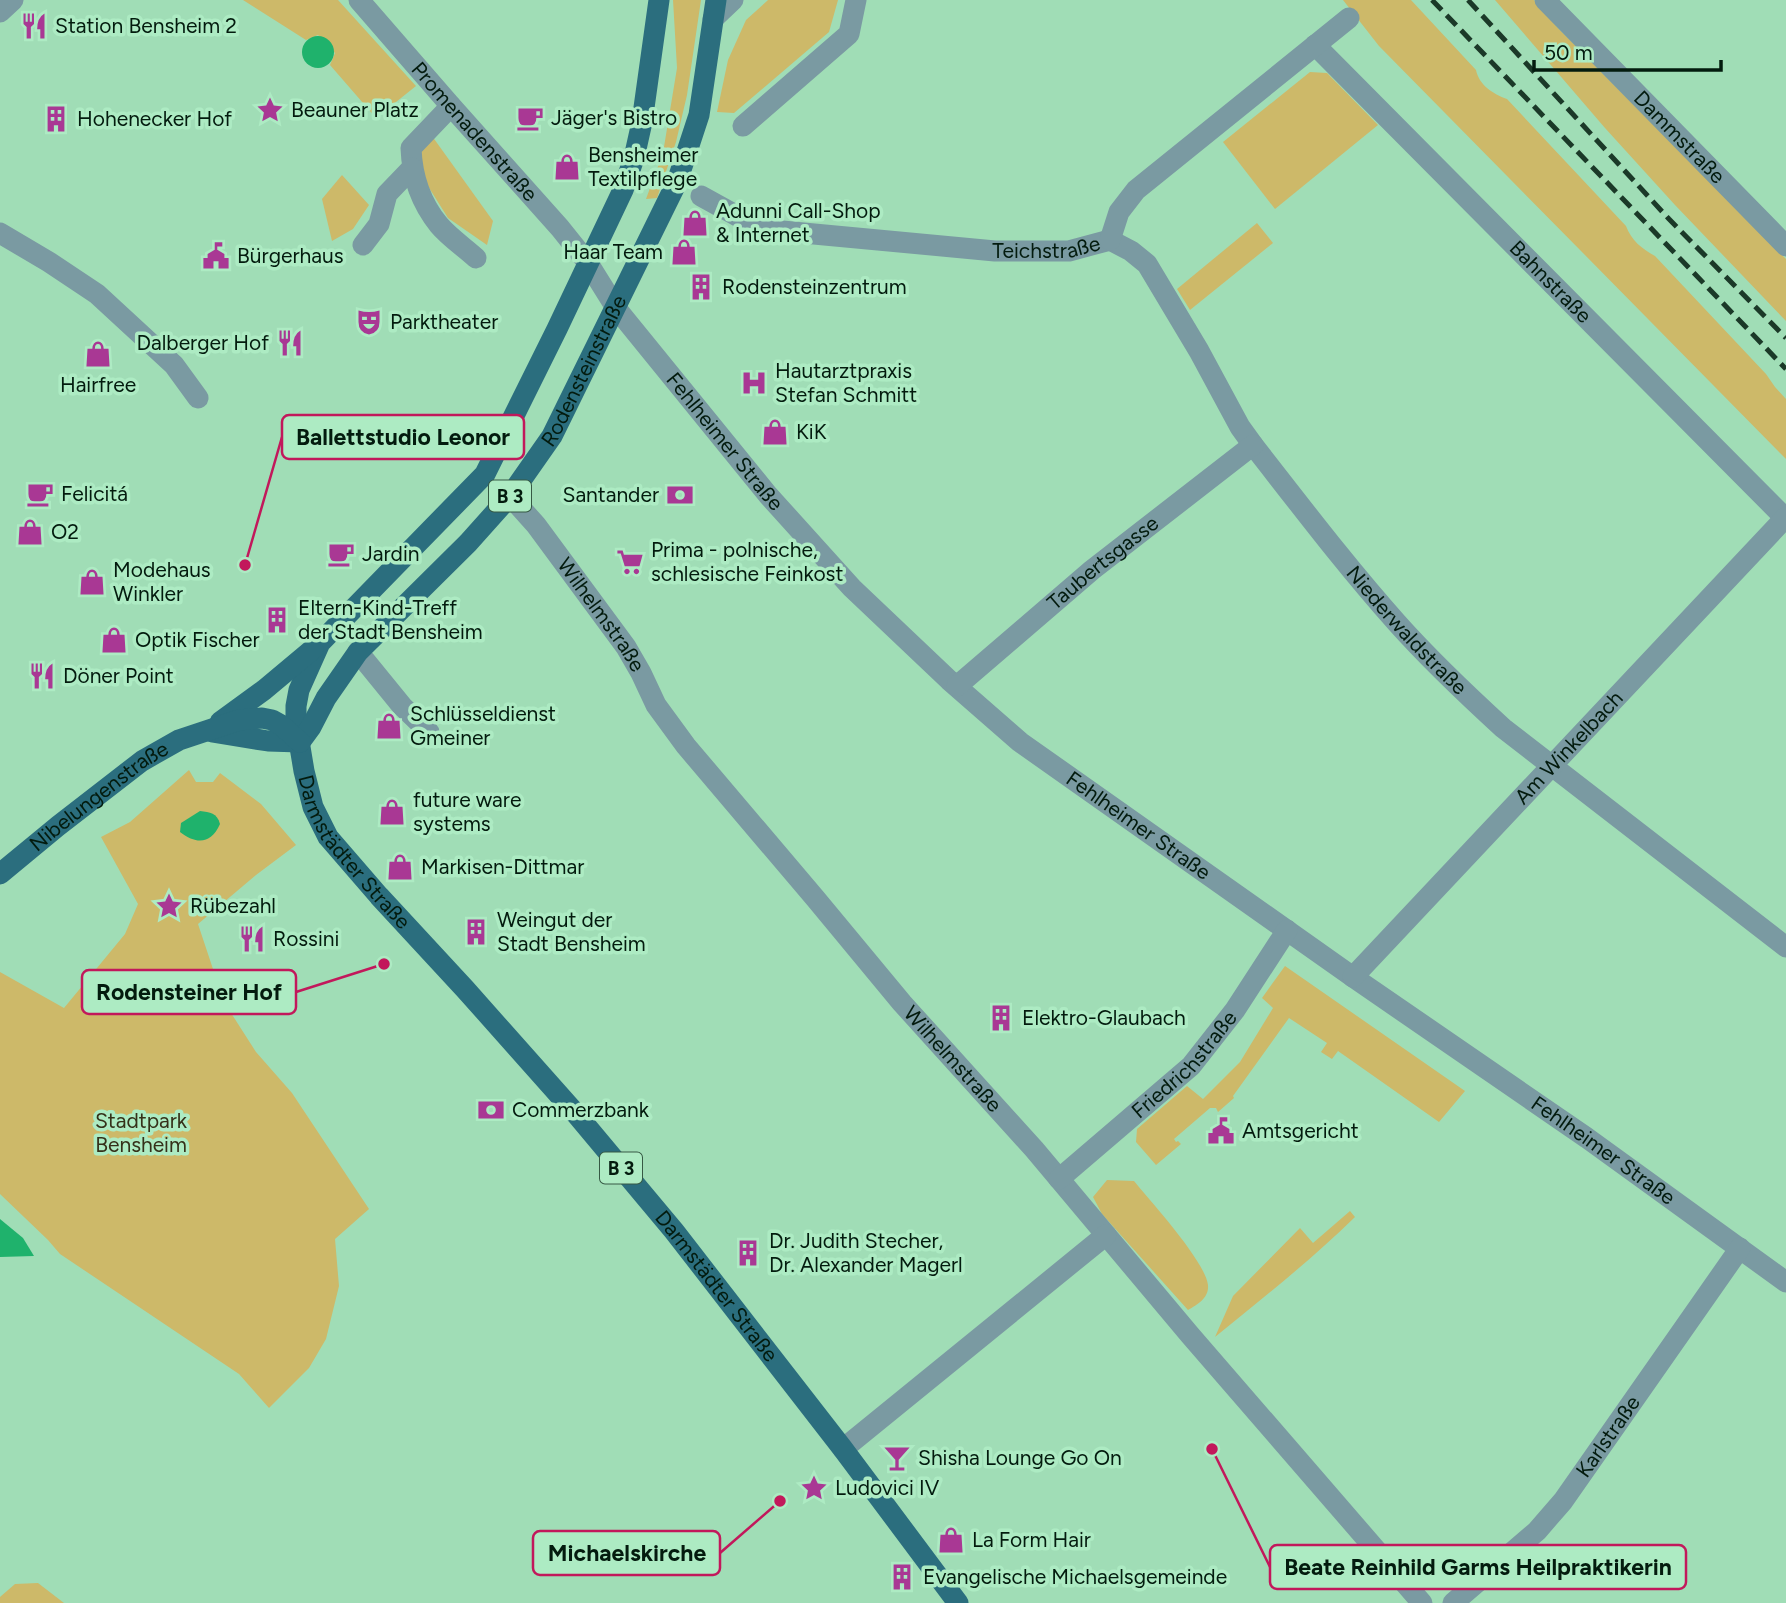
<svg xmlns="http://www.w3.org/2000/svg" width="1786" height="1603" viewBox="0 0 1786 1603" font-family="Figtree,sans-serif">
	<rect width="100%" height="100%" fill="#a0ddb6"/>
	<g fill="#cdb969">
		<path d="M 243,0 L 338,0 L 416,86 L 376,118 L 330,65 L 335,53 L 318,35 L 306,40 Z"/>
		<path d="M 673,0 L 701,0 L 687,95 L 676,142 L 657,198 L 646,199 L 663,153 L 677,68 Z"/>
		<path d="M 768,0 L 838,0 L 829,32 L 734,113 L 717,112 L 728,60 L 746,20 Z"/>
		<path d="M 1343,0 L 1411,0 L 1476,70 C 1479,85 1493,94 1507,99 L 1626,226 C 1631,240 1642,249 1655,256 L 1766,374 L 1775,387 L 1786,399 L 1786,459 L 1379,46 Z"/>
		<path d="M 1495,0 L 1534,0 L 1558,28 L 1786,259 L 1786,321 L 1675,205 L 1605,128 Z"/>
		<path d="M 1310,72 L 1327,73 L 1378,125 L 1275,209 L 1223,142 Z"/>
		<path d="M 432,136 L 493,221 L 487,245 L 448,218 L 426,183 L 419,152 Z"/>
		<path d="M 342,175 L 369,205 L 353,229 L 332,241 L 322,199 Z"/>
		<path d="M 1257,223 L 1273,243 L 1190,310 L 1177,289 Z"/>
		<path d="M 189,770 L 196,782 L 213,782 L 220,773 L 261,804 L 296,845 L 256,875 L 198,924 L 224,1002 L 256,1052 L 292,1093 L 369,1209 L 335,1239 L 339,1286 L 326,1339 L 309,1368 L 269,1408 L 239,1374 L 60,1254 L 48,1240 L 0,1194 L 0,972 L 64,1008 L 125,934 L 138,904 L 101,837 L 130,822 Z"/>
		<path d="M 1285,966 L 1465,1091 L 1439,1122 L 1338,1051 L 1332,1059 L 1321,1052 L 1327,1043 L 1289,1018 L 1233,1096 L 1234,1098 L 1218,1112 L 1216,1108 L 1210,1108 L 1174,1139 L 1176,1142 L 1178,1141 L 1181,1144 L 1156,1165 L 1136,1142 L 1137,1129 L 1187,1086 L 1203,1099 L 1240,1062 L 1273,1008 L 1262,998 Z"/>
		<path d="M 1107,1180 L 1134,1181 C 1152,1203 1205,1261 1208,1285 C 1209,1298 1198,1304 1188,1310 L 1102,1214 L 1093,1197 Z"/>
		<path d="M 1350,1211 L 1355,1217 C 1311,1260 1263,1298 1215,1337 L 1233,1296 L 1300,1228 L 1313,1243 Z"/>
		<path d="M 38,1583 L 64,1603 L 0,1603 L 0,1597 L 15,1584 Z"/>
	</g>
	<g fill="#1fb26c">
		<circle cx="318" cy="52" r="16"/>
		<path d="M 200,811 C 210,812 217,813 220,824 C 211,844 197,845 180,832 L 181,823 Z"/>
		<path d="M 0,1219 L 23,1238 L 34,1256 L 0,1257 Z"/>
	</g>
	<g fill="none" stroke-linecap="round" stroke-linejoin="round">
		<g stroke="#7a9aa2" stroke-width="21">
			<path id="s1" d="M 359,0 L 451,106 L 560,228 L 588,263 L 616,308 L 768,495 L 852,588 L 949,680 L 1020,742 L 1353,977 L 1587,1138 L 1786,1282"/>
			<path id="s2" d="M 1545,0 L 1786,246"/>
			<path d="M 0,12 L 13,0"/>
			<path d="M 713,19 L 733,0"/>
			<path id="s3" d="M 1315,45 L 1786,519"/>
			<path d="M 451,106 L 411,148 C 412,176 421,203 439,225 C 449,237 464,247 476,258"/>
			<path d="M 743,126 L 849,34 L 856,0"/>
			<path id="s4" d="M 701,196 L 761,229 L 995,251 L 1069,251 L 1110,240"/>
			<path d="M 0,233 L 49,262 L 97,294 L 174,365 L 198,398"/>
			<path id="s5" d="M 1110,240 L 1131,251 L 1147,264 L 1199,351 L 1240,427 L 1253,445 C 1300,505 1346,566 1397,623 C 1430,660 1467,695 1503,728 L 1786,947"/>
			<path d="M 1110,240 L 1119,212 L 1136,190 L 1349,18"/>
			<path d="M 363,245 L 379,224 L 387,194 L 412,168"/>
			<path id="s6" d="M 510,496 L 536,525 L 626,647 L 641,673 L 656,705 L 686,746 L 815,898 L 902,1003 L 1034,1149 L 1190,1335 L 1422,1603"/>
			<path d="M 358,652 L 402,706 L 429,732"/>
			<path id="s7" d="M 957,686 L 1092,570 L 1253,445"/>
			<path id="s8" d="M 1353,977 L 1785,518"/>
			<path id="s9" d="M 1059,1179 L 1191,1066 L 1235,1010 L 1287,930"/>
			<path d="M 843,1449 L 1106,1235"/>
			<path id="s10" d="M 1453,1603 L 1537,1531 L 1563,1501 L 1740,1248"/>
		</g>
		<g stroke="#2b6e7e" stroke-width="21">
			<path id="s11" d="M 659,0 L 642,122 L 634,158 L 623,190 L 557,329 L 485,474 L 320,643 L 299,690 L 296,706 L 296,723 L 304,771 L 313,807 L 328,837 L 379,896 L 465,989 L 577,1115 L 674,1231 L 843,1449 L 958,1603"/>
			<path d="M 220,722 L 264,690 L 313,649"/>
			<path d="M 212,732 L 268,741 L 300,742"/>
			<path id="s12" d="M 300,742 L 311,727 L 326,698 L 358,652 L 468,543 L 510,496 L 552,436 L 677,182 L 699,115 L 716,0"/>
			<path id="s13" d="M 0,874 L 58,826 L 142,761 L 179,740 L 239,720 L 262,718 L 272,720 L 281,725 L 300,742"/>
		</g>
		<g stroke="#1b3928" stroke-width="5" stroke-dasharray="14 7" stroke-linecap="butt">
			<path d="M 1432,0 L 1786,369"/>
			<path d="M 1468,0 L 1669,219 L 1786,338"/>
		</g>
	</g>
	<defs>
		<g id="restaurant-bare" transform="scale(2.1)"><path d="M-5-6h1v4h1v-4h1v4h1v-4h1v5L-1.5 .5V6h-2V.5L-5-1ZM5-6V6H3V1.5H1.5Q1.5-4 5-6Z" fill="#a93894" stroke="#adebc3" stroke-width="2.5" paint-order="stroke"/></g>
		<g id="sight-bare" transform="scale(2.1)"><path d="M0-6L1.8-2.2L6-1.7L2.9 1.2L3.7 5.4L0 3.3L-3.7 5.4L-2.9 1.2L-6-1.7L-1.8-2.2Z" fill="#a93894" stroke="#adebc3" stroke-width="2.5" paint-order="stroke"/></g>
		<g id="cafe-bare" transform="scale(2.1)"><path d="M-5.5-4.5H6V0H3Q3 3.5 0 3.5H-2.5Q-5.5 3.5-5.5 0ZM3-3.2v2h1.7v-2ZM-6 4.5H4V6H-6Z" fill="#a93894" stroke="#adebc3" stroke-width="2.5" paint-order="stroke"/></g>
		<g id="building-bare" transform="scale(2.1)"><path d="M-4-6H4V6H1V3H-1V6H-4ZM-2.5-4.3h1.7v1.8h-1.7ZM.8-4.3h1.7v1.8H.8ZM-2.5-1h1.7V.8h-1.7ZM.8-1h1.7V.8H.8Z" fill="#a93894" stroke="#adebc3" stroke-width="2.5" paint-order="stroke"/></g>
		<g id="shop-bare" transform="scale(2.1)"><path d="M-5-2.5h2.3a2.7 3.5 0 0 1 5.4 0H5L5.5 6h-11ZM-1.5-2.5h3a1.5 2.3 0 0 0-3 0Z" fill="#a93894" stroke="#adebc3" stroke-width="2.5" paint-order="stroke"/></g>
		<g id="civic-bare" transform="scale(2.1)"><path d="M-.6-6.5H3V-4.5H.6V-3L4-1V1h2V6H-6V1h2V-1L-.6-3ZM-1.2 2.5V6h2.4V2.5Z" fill="#a93894" stroke="#adebc3" stroke-width="2.5" paint-order="stroke"/></g>
		<g id="theatre-bare" transform="scale(2.1)"><path d="M-5-5.5Q0-4 5-5.5V0Q5 5 0 6Q-5 5-5 0ZM-3.3-2.5H-1v1.5H-3.3ZM1-2.5H3.3v1.5H1ZM-2.8 1Q0 5.5 2.8 1Z" fill="#a93894" stroke="#adebc3" stroke-width="2.5" paint-order="stroke"/></g>
		<g id="hospital-bare" transform="scale(2.1)"><path d="M-5-5h3v3.5h4V-5h3V5h-3V1.5h-4V5h-3Z" fill="#a93894" stroke="#adebc3" stroke-width="2.5" paint-order="stroke"/></g>
		<g id="bank-bare" transform="scale(2.1)"><path d="M-6-4H6V4H-6ZM0-2.3a2.3 2.3 0 1 0 0 4.6a2.3 2.3 0 1 0 0-4.6Z" fill="#a93894" stroke="#adebc3" stroke-width="2.5" paint-order="stroke"/></g>
		<g id="supermarket-bare" transform="scale(2.1)"><path d="M-6-5.5h2.5l.6 2H6L4.5 2H-2.5L-4.4-4H-6ZM-1.5 3.2a1.3 1.3 0 1 0 .1 0ZM3 3.2a1.3 1.3 0 1 0 .1 0Z" fill="#a93894" stroke="#adebc3" stroke-width="2.5" paint-order="stroke"/></g>
		<g id="bar-bare" transform="scale(2.1)"><path d="M-6-5H6L.8 .8V4.5H3.5V6h-7V4.5H-.8V.8Z" fill="#a93894" stroke="#adebc3" stroke-width="2.5" paint-order="stroke"/></g>
	</defs>
	<g fill-rule="evenodd">
		<use href="#restaurant-bare" x="34" y="26"/>
		<use href="#sight-bare" x="270" y="110"/>
		<use href="#cafe-bare" x="530" y="118"/>
		<use href="#building-bare" x="56" y="119"/>
		<use href="#shop-bare" x="567" y="167"/>
		<use href="#shop-bare" x="695" y="223"/>
		<use href="#shop-bare" x="684" y="252"/>
		<use href="#civic-bare" x="216" y="256"/>
		<use href="#building-bare" x="701" y="287"/>
		<use href="#theatre-bare" x="369" y="322"/>
		<use href="#restaurant-bare" x="290" y="343"/>
		<use href="#shop-bare" x="98" y="354"/>
		<use href="#hospital-bare" x="754" y="383"/>
		<use href="#shop-bare" x="775" y="432"/>
		<use href="#cafe-bare" x="40" y="494"/>
		<use href="#bank-bare" x="680" y="495"/>
		<use href="#shop-bare" x="30" y="532"/>
		<use href="#cafe-bare" x="341" y="554"/>
		<use href="#supermarket-bare" x="630" y="562"/>
		<use href="#shop-bare" x="92" y="582"/>
		<use href="#building-bare" x="277" y="620"/>
		<use href="#shop-bare" x="114" y="640"/>
		<use href="#restaurant-bare" x="42" y="676"/>
		<use href="#shop-bare" x="389" y="726"/>
		<use href="#shop-bare" x="392" y="812"/>
		<use href="#shop-bare" x="400" y="867"/>
		<use href="#sight-bare" x="169" y="906"/>
		<use href="#building-bare" x="476" y="932"/>
		<use href="#restaurant-bare" x="252" y="939"/>
		<use href="#building-bare" x="1001" y="1018"/>
		<use href="#bank-bare" x="491" y="1110"/>
		<use href="#civic-bare" x="1221" y="1131"/>
		<use href="#building-bare" x="748" y="1253"/>
		<use href="#bar-bare" x="897" y="1458"/>
		<use href="#sight-bare" x="814" y="1488"/>
		<use href="#shop-bare" x="951" y="1540"/>
		<use href="#building-bare" x="902" y="1577"/>
	</g>
	<g text-anchor="middle" stroke-width="7" stroke-linejoin="round" paint-order="stroke">
		<g fill="#adebc3" stroke="#365944" stroke-width="2">
			<rect x="489" y="480.5" width="42" height="31" rx="5"/>
			<rect x="600" y="1152.5" width="42" height="31" rx="5"/>
		</g>
		<g font-size="19" font-weight="bold" fill="#031b0e">
			<text x="510" y="503">B 3</text>
			<text x="621" y="1175">B 3</text>
		</g>
		<g font-size="21" fill="#031b0e" stroke="#adebc3" text-anchor="start">
			<text x="55" y="33">Station Bensheim 2</text>
			<text x="291" y="117">Beauner Platz</text>
			<text x="551" y="125">Jäger's Bistro</text>
			<text x="77" y="126">Hohenecker Hof</text>
			<text x="588" y="162">Bensheimer<tspan x="588" dy="24">Textilpflege</tspan></text>
			<text x="716" y="218">Adunni Call-Shop<tspan x="716" dy="24">&amp; Internet</tspan></text>
			<text x="663" y="259" text-anchor="end">Haar Team</text>
			<text x="237" y="263">Bürgerhaus</text>
			<text x="722" y="294">Rodensteinzentrum</text>
			<text x="390" y="329">Parktheater</text>
			<text x="269" y="350" text-anchor="end">Dalberger Hof</text>
			<text x="775" y="378">Hautarztpraxis<tspan x="775" dy="24">Stefan Schmitt</tspan></text>
			<text x="98" y="392" text-anchor="middle">Hairfree</text>
			<text x="796" y="439">KiK</text>
			<text x="61" y="501">Felicitá</text>
			<text x="659" y="502" text-anchor="end">Santander</text>
			<text x="51" y="539">O2</text>
			<text x="651" y="557">Prima - polnische,<tspan x="651" dy="24">schlesische Feinkost</tspan></text>
			<text x="362" y="561">Jardin</text>
			<text x="113" y="577">Modehaus<tspan x="113" dy="24">Winkler</tspan></text>
			<text x="298" y="615">Eltern-Kind-Treff<tspan x="298" dy="24">der Stadt Bensheim</tspan></text>
			<text x="135" y="647">Optik Fischer</text>
			<text x="63" y="683">Döner Point</text>
			<text x="410" y="721">Schlüsseldienst<tspan x="410" dy="24">Gmeiner</tspan></text>
			<text x="413" y="807">future ware<tspan x="413" dy="24">systems</tspan></text>
			<text x="421" y="874">Markisen-Dittmar</text>
			<text x="190" y="913">Rübezahl</text>
			<text x="497" y="927">Weingut der<tspan x="497" dy="24">Stadt Bensheim</tspan></text>
			<text x="273" y="946">Rossini</text>
			<text x="1022" y="1025">Elektro-Glaubach</text>
			<text x="512" y="1117">Commerzbank</text>
			<text x="1242" y="1138">Amtsgericht</text>
			<text x="769" y="1248">Dr. Judith Stecher,<tspan x="769" dy="24">Dr. Alexander Magerl</tspan></text>
			<text x="918" y="1465">Shisha Lounge Go On</text>
			<text x="835" y="1495">Ludovici IV</text>
			<text x="972" y="1547">La Form Hair</text>
			<text x="923" y="1584">Evangelische Michaelsgemeinde</text>
		</g>
		<g font-size="21" fill="#031b0e" stroke="#adebc3">
			<text dy="7" stroke="none"><textPath href="#s1" startOffset="175">Promenadenstraße</textPath></text>
			<text dy="7" stroke="none"><textPath href="#s2" startOffset="192">Dammstraße</textPath></text>
			<text dy="7" stroke="none"><textPath href="#s4" startOffset="355">Teichstraße</textPath></text>
			<text dy="7" stroke="none"><textPath href="#s3" startOffset="334">Bahnstraße</textPath></text>
			<text dy="7" stroke="none"><textPath href="#s12" startOffset="471">Rodensteinstraße</textPath></text>
			<text dy="7" stroke="none"><textPath href="#s1" startOffset="574">Fehlheimer Straße</textPath></text>
			<text dy="7" stroke="none"><textPath href="#s7" startOffset="191">Taubertsgasse</textPath></text>
			<text dy="7" stroke="none"><textPath href="#s6" startOffset="150">Wilhelmstraße</textPath></text>
			<text dy="7" stroke="none"><textPath href="#s5" startOffset="495">Niederwaldstraße</textPath></text>
			<text dy="7" stroke="none"><textPath href="#s8" startOffset="315">Am Winkelbach</textPath></text>
			<text dy="7" stroke="none"><textPath href="#s13" startOffset="126">Nibelungenstraße</textPath></text>
			<text dy="7" stroke="none"><textPath href="#s1" startOffset="1141">Fehlheimer Straße</textPath></text>
			<text dy="7" stroke="none"><textPath href="#s11" startOffset="976">Darmstädter Straße</textPath></text>
			<text dy="7" stroke="none"><textPath href="#s6" startOffset="718">Wilhelmstraße</textPath></text>
			<text dy="7" stroke="none"><textPath href="#s9" startOffset="170">Friedrichstraße</textPath></text>
			<text dy="7" stroke="none"><textPath href="#s1" startOffset="1708">Fehlheimer Straße</textPath></text>
			<text dy="7" stroke="none"><textPath href="#s11" startOffset="1544">Darmstädter Straße</textPath></text>
			<text dy="7" stroke="none"><textPath href="#s10" startOffset="229">Karlstraße</textPath></text>
		</g>
		<g font-size="21" fill="#353019" stroke="#adebc3">
			<text x="141" y="1128">Stadtpark<tspan x="141" dy="24">Bensheim</tspan></text>
		</g>
	</g>
	<path fill="none" stroke="#c2185b" stroke-width="2.5" d="M245 565L282 437M384 964L296 992M780 1501L720 1553M1212 1449L1270 1567"/>
	<g fill="#c2185b" stroke="#adebc3" stroke-width="2.5">
		<circle cx="245" cy="565" r="7"/>
		<circle cx="384" cy="964" r="7"/>
		<circle cx="780" cy="1501" r="7"/>
		<circle cx="1212" cy="1449" r="7"/>
	</g>
	<g fill="#adebc3" stroke="#c2185b" stroke-width="2.5">
		<rect x="282" y="415" width="242" height="44" rx="7"/>
		<rect x="82" y="970" width="214" height="44" rx="7"/>
		<rect x="533" y="1531" width="187" height="44" rx="7"/>
		<rect x="1270" y="1545" width="416" height="44" rx="7"/>
	</g>
	<g font-size="23" text-anchor="middle" font-weight="bold" fill="#031b0e">
		<text x="403" y="445">Ballettstudio Leonor</text>
		<text x="189" y="1000">Rodensteiner Hof</text>
		<text x="627" y="1561">Michaelskirche</text>
		<text x="1478" y="1575">Beate Reinhild Garms Heilpraktikerin</text>
	</g>
	<path d="M1534 60v10h187v-10" fill="none" stroke="#031b0e" stroke-width="3.5"/>
	<text x="1544" y="60" font-size="21" fill="#031b0e" stroke="#adebc3" stroke-width="5" paint-order="stroke">50 m</text>
</svg>
